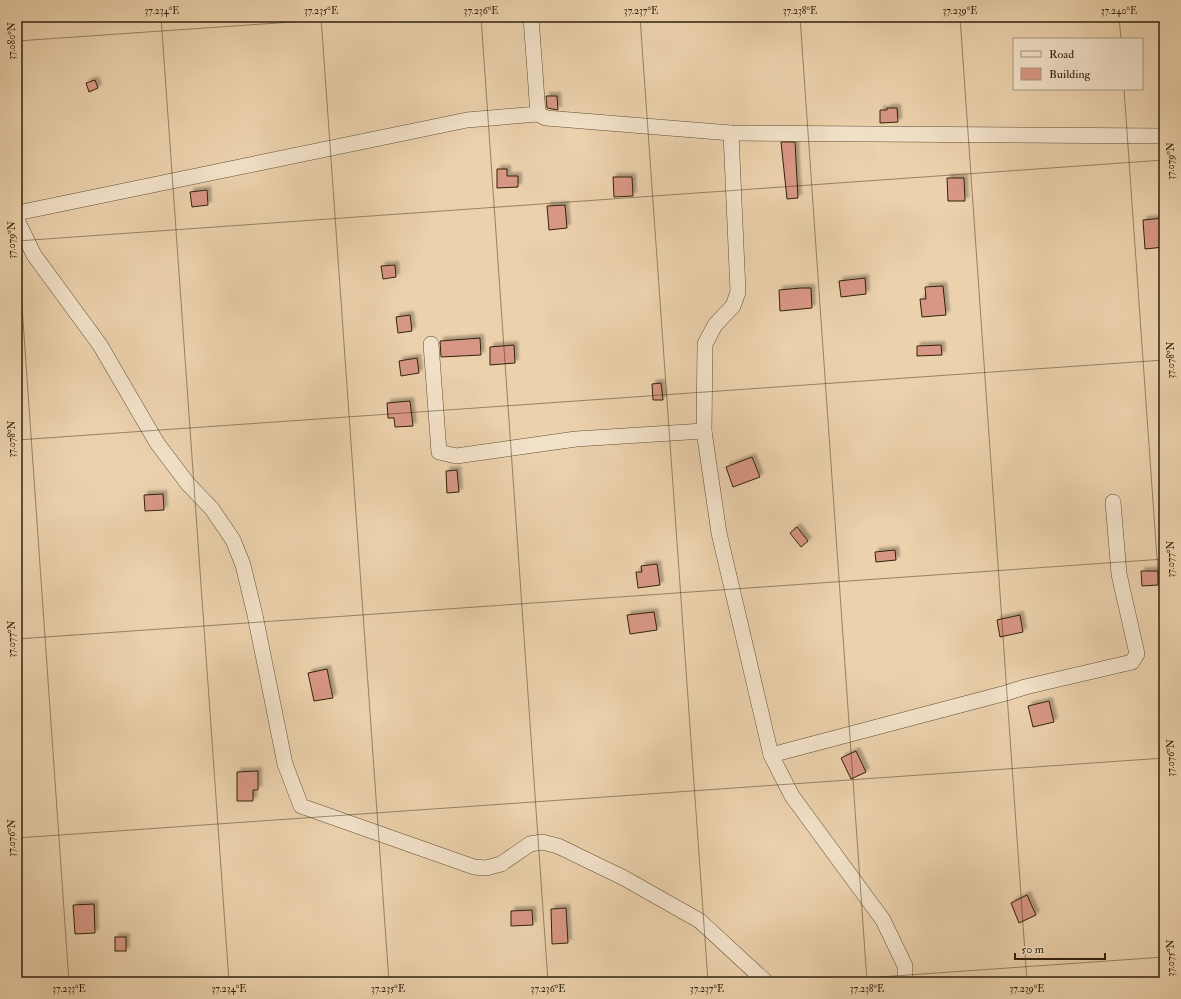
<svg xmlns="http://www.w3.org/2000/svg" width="1181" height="999" viewBox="0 0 1181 999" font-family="'IM FELL Double Pica',serif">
	<defs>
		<filter id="shadow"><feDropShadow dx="3.5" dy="-3.5" stdDeviation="1" flood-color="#0004"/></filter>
	</defs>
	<rect width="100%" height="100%" fill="#ebd1ac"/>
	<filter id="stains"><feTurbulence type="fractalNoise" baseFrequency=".005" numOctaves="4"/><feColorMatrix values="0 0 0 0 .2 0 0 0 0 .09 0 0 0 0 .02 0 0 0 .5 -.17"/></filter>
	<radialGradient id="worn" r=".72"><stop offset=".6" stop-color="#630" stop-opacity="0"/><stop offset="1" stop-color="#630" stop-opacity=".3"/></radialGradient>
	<g fill="#d89784" stroke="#32220b" filter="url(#shadow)">
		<path d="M 95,80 L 98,88 L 89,92 L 86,83 Z"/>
		<path d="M 546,96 L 557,96 L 558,110 L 547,108 Z"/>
		<path d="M 887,108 L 897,108 L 898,122 L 880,123 L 880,110 L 887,110 Z"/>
		<path d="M 781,142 L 795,142 L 798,198 L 787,199 Z"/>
		<path d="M 497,169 L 507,169 L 507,176 L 518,176 L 518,187 L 497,188 Z"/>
		<path d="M 613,177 L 632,177 L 633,196 L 614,197 Z"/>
		<path d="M 947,178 L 964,178 L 965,201 L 948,201 Z"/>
		<path d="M 207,190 L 208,205 L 192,207 L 190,192 Z"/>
		<path d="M 565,205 L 567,228 L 549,230 L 547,206 Z"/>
		<path d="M 1164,218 L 1164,247 L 1145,249 L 1143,220 Z"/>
		<path d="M 395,265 L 396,277 L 383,279 L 381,266 Z"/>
		<path d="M 865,278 L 866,294 L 841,297 L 839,281 Z"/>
		<path d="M 943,286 L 946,315 L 922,317 L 920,299 L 926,299 L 925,287 Z"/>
		<path d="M 801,288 L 811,288 L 812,308 L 780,311 L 779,290 Z"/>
		<path d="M 410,315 L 412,331 L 398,333 L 396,317 Z"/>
		<path d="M 480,338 L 481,355 L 441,357 L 440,341 Z"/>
		<path d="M 514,345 L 515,363 L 490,365 L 490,347 Z"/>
		<path d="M 941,345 L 942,355 L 917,356 L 917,346 Z"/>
		<path d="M 417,358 L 419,373 L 401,376 L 399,361 Z"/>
		<path d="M 661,383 L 663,400 L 653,400 L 652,384 Z"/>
		<path d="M 410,401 L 413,426 L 395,427 L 394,418 L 388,418 L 387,403 Z"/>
		<path d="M 752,457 L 760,477 L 733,487 L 726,467 Z"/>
		<path d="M 457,470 L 459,492 L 447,493 L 446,471 Z"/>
		<path d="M 163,494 L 164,510 L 145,511 L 144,495 Z"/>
		<path d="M 797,527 L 808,541 L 801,547 L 790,533 Z"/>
		<path d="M 895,550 L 896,560 L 876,562 L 875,552 Z"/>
		<path d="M 657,564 L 660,585 L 638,588 L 636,572 L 642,572 L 641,566 Z"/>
		<path d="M 1141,571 L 1158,571 L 1158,585 L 1142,586 Z"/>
		<path d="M 654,612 L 657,630 L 630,634 L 627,615 Z"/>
		<path d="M 1020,615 L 1023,632 L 1000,637 L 997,620 Z"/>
		<path d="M 327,669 L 333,698 L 314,701 L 308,673 Z"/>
		<path d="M 1049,701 L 1054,722 L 1033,727 L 1028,706 Z"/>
		<path d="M 856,751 L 866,772 L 851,779 L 841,758 Z"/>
		<path d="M 258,771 L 258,790 L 253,790 L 253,801 L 237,801 L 237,772 Z"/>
		<path d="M 1027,895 L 1036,915 L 1019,923 L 1011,903 Z"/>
		<path d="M 94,904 L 95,933 L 75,934 L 73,905 Z"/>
		<path d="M 566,908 L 568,943 L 552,944 L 551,909 Z"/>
		<path d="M 532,910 L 533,925 L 511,926 L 511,911 Z"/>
		<rect x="115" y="937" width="11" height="14"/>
	</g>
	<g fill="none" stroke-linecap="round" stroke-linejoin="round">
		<g stroke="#604e33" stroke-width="16">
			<g id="minor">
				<path d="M 531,17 L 538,114"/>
				<path d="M 731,133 L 738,292 L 733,306 L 715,325 L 705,344 L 704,431 L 719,533 L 771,755 L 792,796 L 883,920 L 905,966 L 905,982"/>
				<path d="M 17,213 L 467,120 L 538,114 L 546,118 L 731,133 L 1164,136"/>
				<path d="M 17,220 L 34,255 L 100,345 L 157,443 L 188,484 L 212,509 L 233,540 L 243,565 L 255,615 L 285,764 L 301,806 L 474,867 L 486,868 L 501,864 L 530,844 L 542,842 L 558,846 L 624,878 L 700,921 L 766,982"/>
				<path d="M 431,344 L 439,452 L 456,456 L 576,439 L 704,431"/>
				<path d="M 771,755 L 1006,693 L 1025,687 L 1132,662 L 1137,654 L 1119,574 L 1113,502"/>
			</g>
		</g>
		<use href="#minor" stroke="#f2e1c9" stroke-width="15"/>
	</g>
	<path fill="none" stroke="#32220b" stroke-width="1" stroke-opacity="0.45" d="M 161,17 L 229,982M 321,17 L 389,982M 481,17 L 548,982M 640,17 L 708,982M 800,17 L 867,982M 960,17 L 1027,982M 1119,17 L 1121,39M 17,41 L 364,17M 1124,89 L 1164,658M 17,234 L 69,982M 17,241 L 1164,160M 17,440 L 1164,360M 17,639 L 1164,559M 17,838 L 1164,758M 809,982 L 1164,957"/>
	<rect width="1181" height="999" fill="none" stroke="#ebd1ac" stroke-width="44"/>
	<rect x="1013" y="38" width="130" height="52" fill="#f2e1c9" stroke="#a5957d"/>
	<rect x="1021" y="51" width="20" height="6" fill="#f2e1c9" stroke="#a5957d"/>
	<text x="1049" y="58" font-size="12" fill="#32220b">Road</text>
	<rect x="1021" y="68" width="20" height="12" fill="#d89784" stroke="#a5957d"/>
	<text x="1049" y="78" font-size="12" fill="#32220b">Building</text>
	<path d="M1015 953v6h90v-6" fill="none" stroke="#32220b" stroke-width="2"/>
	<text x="1021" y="953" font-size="12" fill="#32220b" stroke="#f2e1c9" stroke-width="3" paint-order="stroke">50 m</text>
	<rect x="22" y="22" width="1137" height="955" fill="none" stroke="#32220b" stroke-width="1.5"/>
	<g font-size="10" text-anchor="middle" fill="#32220b">
		<text x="162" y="14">37.234°E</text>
		<text x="321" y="14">37.235°E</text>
		<text x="481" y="14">37.236°E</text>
		<text x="641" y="14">37.237°E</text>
		<text x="800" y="14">37.238°E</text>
		<text x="960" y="14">37.239°E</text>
		<text x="1119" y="14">37.240°E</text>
		<text transform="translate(11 41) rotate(-90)" y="4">37.080°N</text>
		<text transform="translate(1170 161) rotate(-90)" y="4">37.079°N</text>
		<text transform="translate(11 240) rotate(-90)" y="4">37.079°N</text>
		<text transform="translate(1170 360) rotate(-90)" y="4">37.078°N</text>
		<text transform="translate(11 439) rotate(-90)" y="4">37.078°N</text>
		<text transform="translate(1170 559) rotate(-90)" y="4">37.077°N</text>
		<text transform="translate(11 639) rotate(-90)" y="4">37.077°N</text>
		<text transform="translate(1170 758) rotate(-90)" y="4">37.076°N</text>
		<text transform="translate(11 838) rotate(-90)" y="4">37.076°N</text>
		<text transform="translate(1170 958) rotate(-90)" y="4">37.075°N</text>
		<text x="69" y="992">37.233°E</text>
		<text x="229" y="992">37.234°E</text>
		<text x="388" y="992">37.235°E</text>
		<text x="548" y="992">37.236°E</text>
		<text x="707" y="992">37.237°E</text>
		<text x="867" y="992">37.238°E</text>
		<text x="1027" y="992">37.239°E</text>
	</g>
	<rect width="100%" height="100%" filter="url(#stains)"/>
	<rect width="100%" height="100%" fill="url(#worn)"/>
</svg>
